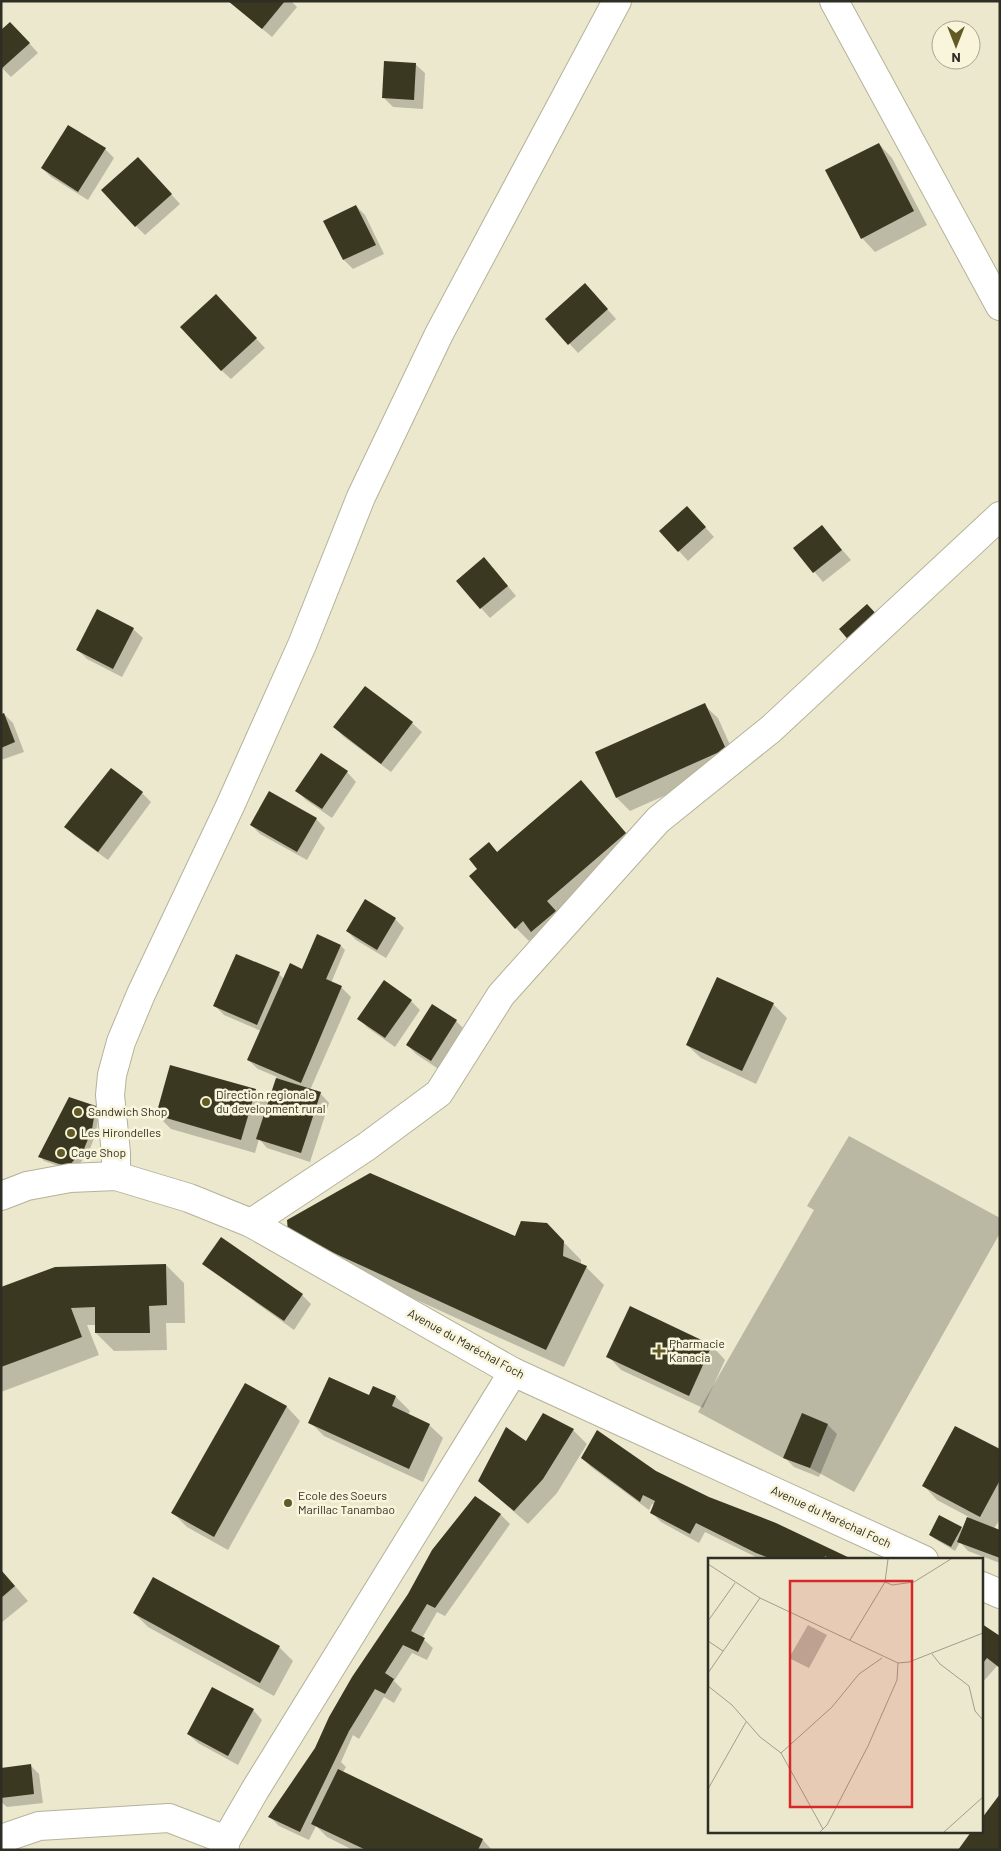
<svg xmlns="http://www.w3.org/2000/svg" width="1001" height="1851" viewBox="0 0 1001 1851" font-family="Barlow,sans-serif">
	<rect width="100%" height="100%" fill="#ece8ce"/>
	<path fill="#bab7a3" d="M 849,1136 L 1000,1218 L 1000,1233 L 854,1492 L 810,1468 L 783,1458 L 698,1412 L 814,1210 L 807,1206 Z"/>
	<g fill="#0003">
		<path d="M 229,1 L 291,1 L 297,7 L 272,37 Z"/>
		<path d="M 20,33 L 38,53 L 11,77 L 1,67 Z"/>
		<path d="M 415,64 L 425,73 L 423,109 L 393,107 L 384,98 Z"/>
		<path d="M 879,144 L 892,158 L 927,225 L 875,252 L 862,238 Z"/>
		<path d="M 105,149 L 114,158 L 88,200 L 51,177 L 42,168 Z"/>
		<path d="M 147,168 L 180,204 L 145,235 L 136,226 Z"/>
		<path d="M 356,206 L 365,215 L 384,254 L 353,269 L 344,260 L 324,221 Z"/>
		<path d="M 594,294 L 616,319 L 578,353 L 547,319 Z"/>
		<path d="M 225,305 L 265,348 L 231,379 L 221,370 Z"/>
		<path d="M 696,517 L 714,537 L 688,561 L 661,531 Z"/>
		<path d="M 822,527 L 851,560 L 823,582 L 795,549 Z"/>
		<path d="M 493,568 L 516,596 L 490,618 L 481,608 Z"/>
		<path d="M 98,611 L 133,629 L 143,638 L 122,677 L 87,659 L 78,650 Z"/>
		<path d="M 365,687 L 412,723 L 422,732 L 391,772 L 344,737 L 334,727 Z"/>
		<path d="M 704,705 L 718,718 L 738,763 L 630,811 L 617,798 Z"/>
		<path d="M 4,714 L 13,723 L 24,752 L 1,760 L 1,715 Z"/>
		<path d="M 347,772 L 356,782 L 332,818 L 306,800 L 297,791 Z"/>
		<path d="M 581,782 L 639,848 L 546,944 L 536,935 L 529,941 L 516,928 L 479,869 L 489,843 L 498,853 Z"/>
		<path d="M 142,793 L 151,802 L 108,860 L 75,836 L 66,827 Z"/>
		<path d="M 316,819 L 325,828 L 307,860 L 260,834 L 251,825 Z"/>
		<path d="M 395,919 L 404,928 L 386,958 L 356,940 L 347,931 Z"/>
		<path d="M 341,946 L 345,950 L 331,983 L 342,988 L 351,997 L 310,1090 L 320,1093 L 329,1103 L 310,1162 L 267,1148 L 259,1139 L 255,1153 L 171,1129 L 157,1115 L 255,1090 L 269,1104 L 277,1077 L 258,1069 L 248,1060 L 261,1031 L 224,1015 L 215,1006 L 279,974 L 284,979 L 308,973 Z"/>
		<path d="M 411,1001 L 420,1010 L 395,1047 L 368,1028 L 359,1019 Z"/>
		<path d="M 773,1004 L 787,1018 L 756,1084 L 701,1058 L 687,1045 Z"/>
		<path d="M 456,1021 L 465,1030 L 440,1070 L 416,1054 L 407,1045 Z"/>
		<path d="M 95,1107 L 99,1112 L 96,1133 L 88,1154 L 73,1171 L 44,1161 L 40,1156 Z"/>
		<path d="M 370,1174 L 516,1238 L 546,1224 L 581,1260 L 581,1265 L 586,1267 L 604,1285 L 564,1367 L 307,1250 Z"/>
		<path d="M 166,1265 L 184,1283 L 185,1323 L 166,1323 L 167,1350 L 114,1351 L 96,1333 L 96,1325 L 87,1325 L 99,1355 L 1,1392 L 1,1288 Z"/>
		<path d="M 208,1268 L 302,1295 L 311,1304 L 294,1330 Z"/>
		<path d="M 630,1308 L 712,1346 L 725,1360 L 703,1408 L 621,1370 L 608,1356 Z"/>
		<path d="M 246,1384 L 287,1407 L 300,1421 L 228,1550 L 187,1527 L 173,1513 Z"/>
		<path d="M 373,1388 L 396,1397 L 410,1411 L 408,1415 L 429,1425 L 443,1438 L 423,1482 L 324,1436 L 310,1422 L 369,1397 Z"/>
		<path d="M 544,1415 L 573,1430 L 587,1444 L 557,1493 L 528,1524 L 479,1481 L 526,1443 Z"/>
		<path d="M 828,1425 L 837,1434 L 819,1477 L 794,1467 L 785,1458 Z"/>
		<path d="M 1000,1451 L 1000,1519 L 994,1529 L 1000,1531 L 1000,1563 L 968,1551 L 960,1542 L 955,1551 L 935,1539 L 930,1535 L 961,1528 L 963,1531 L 969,1517 L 937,1500 L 924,1486 Z"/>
		<path d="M 582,1458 L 655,1472 L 708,1499 L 852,1560 L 762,1560 L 705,1532 L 699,1543 L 661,1522 L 652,1513 L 655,1505 L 652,1504 L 649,1510 L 591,1467 Z"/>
		<path d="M 475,1498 L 501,1515 L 510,1524 L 445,1616 L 437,1612 L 422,1638 L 433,1648 L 427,1660 L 412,1653 L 394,1681 L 402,1689 L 394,1703 L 384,1697 L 359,1739 L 353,1735 L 341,1762 L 346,1767 L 343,1772 L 483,1840 L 492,1850 L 353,1850 L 327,1837 L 316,1826 L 309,1840 L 279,1826 L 270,1817 L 316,1749 Z"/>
		<path d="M 1,1570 L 28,1601 L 1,1623 Z"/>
		<path d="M 134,1613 L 279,1647 L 293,1661 L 274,1696 L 148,1627 Z"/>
		<path d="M 982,1626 L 1000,1637 L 1000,1668 L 997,1666 L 982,1683 Z"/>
		<path d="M 253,1710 L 262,1720 L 238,1765 L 198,1743 L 188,1734 Z"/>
		<path d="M 30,1765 L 39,1774 L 43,1803 L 7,1807 L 1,1802 L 1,1769 Z"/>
	</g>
	<g fill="#3b3822">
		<path d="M 228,1 L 285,1 L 262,29 Z"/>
		<path d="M 10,22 L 30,43 L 1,69 L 1,30 Z"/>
		<path d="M 384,61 L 416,63 L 414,100 L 382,98 Z"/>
		<path d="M 68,125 L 106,148 L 78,192 L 41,168 Z"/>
		<path d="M 879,143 L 914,211 L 861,239 L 825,170 Z"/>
		<path d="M 138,157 L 172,194 L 135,227 L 101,190 Z"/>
		<path d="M 356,205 L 376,245 L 343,260 L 323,221 Z"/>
		<path d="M 585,283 L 608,309 L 568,345 L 545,319 Z"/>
		<path d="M 216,294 L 257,338 L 221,371 L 180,327 Z"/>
		<path d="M 687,506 L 706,527 L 678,552 L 659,531 Z"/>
		<path d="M 822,525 L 842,550 L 813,573 L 793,548 Z"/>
		<path d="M 484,557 L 508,586 L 480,609 L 456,581 Z"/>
		<path d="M 867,604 L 879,617 L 851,643 L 839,629 Z"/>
		<path d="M 97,609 L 134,628 L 113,669 L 76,650 Z"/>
		<path d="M 365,686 L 413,722 L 381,764 L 333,727 Z"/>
		<path d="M 705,703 L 726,749 L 616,798 L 595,752 Z"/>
		<path d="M 4,713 L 15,742 L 1,748 L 1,714 Z"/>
		<path d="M 321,753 L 348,771 L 322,809 L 295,791 Z"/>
		<path d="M 111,768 L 143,792 L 98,852 L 64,827 Z"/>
		<path d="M 581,780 L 626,833 L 547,901 L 556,911 L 531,932 L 523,921 L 515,929 L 469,876 L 477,869 L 469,859 L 489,842 L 497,852 Z"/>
		<path d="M 269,791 L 317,818 L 297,852 L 250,825 Z"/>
		<path d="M 365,899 L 396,918 L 377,950 L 346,931 Z"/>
		<path d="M 317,934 L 341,945 L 326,979 L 342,986 L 301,1083 L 247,1060 L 290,963 L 302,969 Z"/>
		<path d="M 236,954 L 280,972 L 257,1025 L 213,1006 Z"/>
		<path d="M 717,977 L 774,1003 L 742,1071 L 686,1045 Z"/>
		<path d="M 384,980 L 412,1000 L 385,1038 L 357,1019 Z"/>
		<path d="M 432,1004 L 457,1020 L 431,1061 L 406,1045 Z"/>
		<path d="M 170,1065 L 256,1089 L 241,1140 L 156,1115 Z"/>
		<path d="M 276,1078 L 321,1092 L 301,1153 L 256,1139 Z"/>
		<path d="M 69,1097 L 96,1106 L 92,1129 L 84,1149 L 68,1167 L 38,1157 Z"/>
		<path d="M 370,1173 L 515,1236 L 521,1221 L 547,1223 L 564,1241 L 563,1256 L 587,1266 L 546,1350 L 288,1232 L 287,1220 Z"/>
		<path d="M 221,1237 L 303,1294 L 284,1321 L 202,1264 Z"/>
		<path d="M 166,1264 L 167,1305 L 149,1306 L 150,1333 L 95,1333 L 95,1307 L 71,1308 L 82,1337 L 1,1367 L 1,1287 L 55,1267 Z"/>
		<path d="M 630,1306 L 712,1345 L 689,1396 L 606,1357 Z"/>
		<path d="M 329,1377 L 369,1395 L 373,1386 L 396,1396 L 392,1406 L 430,1424 L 409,1469 L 308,1423 Z"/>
		<path d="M 245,1383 L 287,1406 L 214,1537 L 171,1513 Z"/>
		<path d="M 543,1413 L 574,1429 L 543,1479 L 514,1511 L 478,1481 L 506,1427 L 526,1441 Z"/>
		<path d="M 802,1413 L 828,1424 L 810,1468 L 783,1458 Z"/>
		<path d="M 955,1426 L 1000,1449 L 1000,1480 L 980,1517 L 922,1486 Z"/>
		<path d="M 597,1430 L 656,1471 L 709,1497 L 776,1523 L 854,1560 L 832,1560 L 825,1556 L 824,1560 L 774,1560 L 756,1553 L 696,1523 L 690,1534 L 650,1513 L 655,1501 L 643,1495 L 640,1502 L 581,1458 Z"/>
		<path d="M 475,1496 L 501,1514 L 435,1608 L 427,1604 L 411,1631 L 425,1638 L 418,1652 L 403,1645 L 385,1673 L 394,1679 L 385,1694 L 375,1689 L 349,1731 L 300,1832 L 268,1817 L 315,1748 L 329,1717 L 352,1677 L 408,1594 L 432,1550 Z"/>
		<path d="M 939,1515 L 962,1527 L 951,1547 L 929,1535 Z"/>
		<path d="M 967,1517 L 1000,1530 L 1000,1558 L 957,1542 Z"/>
		<path d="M 1,1570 L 15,1586 L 1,1598 Z"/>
		<path d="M 153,1577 L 280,1646 L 260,1683 L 133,1613 Z"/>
		<path d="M 982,1624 L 1000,1636 L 1000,1668 L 987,1658 L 982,1664 Z"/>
		<path d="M 212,1687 L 254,1709 L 228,1756 L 187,1734 Z"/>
		<path d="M 31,1764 L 34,1794 L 1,1798 L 1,1768 Z"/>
		<path d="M 338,1769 L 483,1839 L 478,1850 L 366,1850 L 311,1824 Z"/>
		<path d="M 1000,1794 L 1000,1850 L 958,1850 L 971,1832 L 982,1832 L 982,1818 Z"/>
	</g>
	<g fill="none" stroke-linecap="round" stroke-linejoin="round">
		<g stroke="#b6b299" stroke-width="30">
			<g id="street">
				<path d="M 834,1 L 1000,306"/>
				<path d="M 116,1176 L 116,1153 L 110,1095 L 112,1075 L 121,1042 L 141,994 L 230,806 L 302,645 L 361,497 L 439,334 L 617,1"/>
				<path d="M 251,1223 L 366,1147 L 439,1093 L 501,995 L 658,820 L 771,729 L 1000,516"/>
				<path d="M 1,1839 L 39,1826 L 169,1818 L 226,1840"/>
				<path d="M 224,1850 L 226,1840 L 255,1790 L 513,1372"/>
			</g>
		</g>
		<g stroke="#b6b299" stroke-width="30">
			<g id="secondary">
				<path d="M 1,1196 L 27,1186 L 70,1178 L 116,1176 L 189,1198 L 251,1223 L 513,1372 L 924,1560"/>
				<path d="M 982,1586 L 1000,1594"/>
			</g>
		</g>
		<use href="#street" stroke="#fff" stroke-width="28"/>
		<use href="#secondary" stroke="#fff" stroke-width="28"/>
	</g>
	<g fill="#615926" stroke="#f9f5db" stroke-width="2">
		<circle cx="206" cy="1102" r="5"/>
		<circle cx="78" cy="1112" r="5"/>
		<circle cx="71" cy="1133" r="5"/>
		<circle cx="61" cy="1153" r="5"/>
		<path d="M656.5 1343.5h5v5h5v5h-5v5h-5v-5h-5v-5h5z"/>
		<circle cx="288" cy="1503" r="5"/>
	</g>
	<g text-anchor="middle" stroke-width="5" stroke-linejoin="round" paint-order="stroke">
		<g font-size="12" fill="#2f2e24" stroke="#f9f5db" text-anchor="start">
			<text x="216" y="1099">Direction regionale<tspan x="216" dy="14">du development rural</tspan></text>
			<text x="88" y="1116">Sandwich Shop</text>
			<text x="81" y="1137">Les Hirondelles</text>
			<text x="71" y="1157">Cage Shop</text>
			<text x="669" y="1348">Pharmacie<tspan x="669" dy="14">Kanacia</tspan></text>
			<text x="298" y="1500">Ecole des Soeurs<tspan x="298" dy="14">Marillac Tanambao</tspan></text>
		</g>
		<g font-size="12" fill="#2f2e24" stroke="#f9f5db">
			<text transform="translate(466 1344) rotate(29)" y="4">Avenue du Maréchal Foch</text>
			<text transform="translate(831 1517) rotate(25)" y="4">Avenue du Maréchal Foch</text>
		</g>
	</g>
	<g transform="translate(708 1558)">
		<rect width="275" height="275" fill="#ece8ce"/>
		<path d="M 100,67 L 119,77 L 101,110 L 81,100 Z" fill="#bab7a3"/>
		<path fill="none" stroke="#a09e8a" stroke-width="1" d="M 0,6 L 52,40 L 190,105 L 201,104 L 275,75M 177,24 L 184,27 L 206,24 L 243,1M 0,63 L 27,25M 142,82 L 177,24 L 180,1M 0,83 L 15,93M 224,96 L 232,106 L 261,128 L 267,153 L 275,162M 0,115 L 52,40M 0,128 L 24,147 L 52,179 L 73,195 L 115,271M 73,195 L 124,149 L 151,116 L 174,100M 0,231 L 38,164M 112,274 L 119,267 L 160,188 L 189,122 L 190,105M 236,274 L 275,239"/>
		<path fill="#d62828" fill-opacity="0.15" stroke="#d62828" stroke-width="2.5" d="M 82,23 L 204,23 L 204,249 L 82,249 Z"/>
		<rect width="275" height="275" fill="none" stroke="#2f2e24" stroke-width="2.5"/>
	</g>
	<rect width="1001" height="1851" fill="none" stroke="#2f2e24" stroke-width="5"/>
	<g transform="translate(956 45) rotate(180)"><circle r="24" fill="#f9f5db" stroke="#a8a592"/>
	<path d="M0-4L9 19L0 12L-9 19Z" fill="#615926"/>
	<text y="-8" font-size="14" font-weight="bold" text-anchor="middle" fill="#2f2e24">N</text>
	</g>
</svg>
